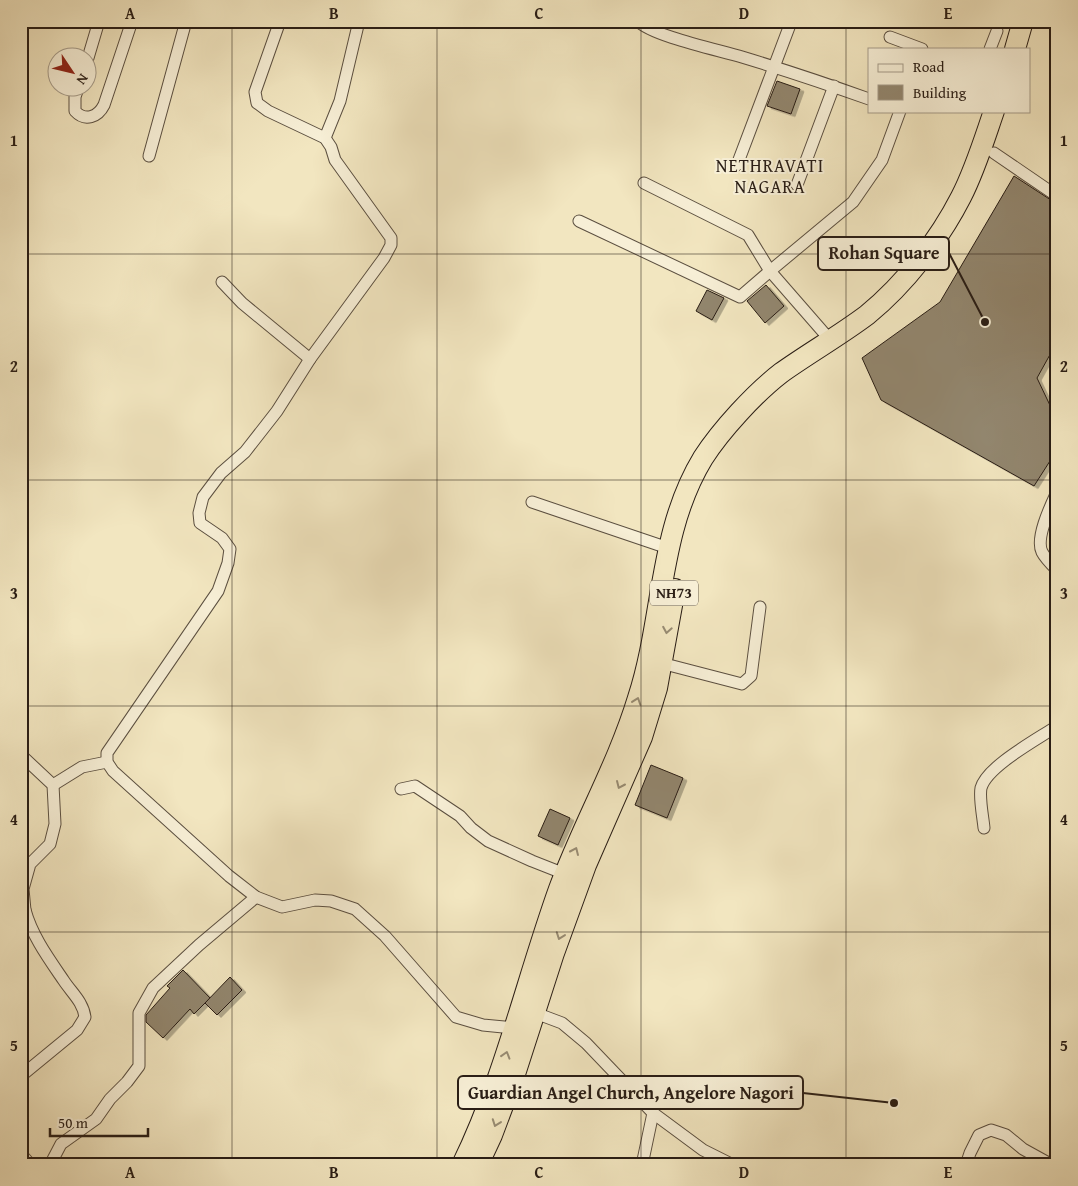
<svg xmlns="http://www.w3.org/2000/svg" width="1078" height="1186" viewBox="0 0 1078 1186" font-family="'Gentium Book Plus',serif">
	<defs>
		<filter id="shadow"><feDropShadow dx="4" dy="2.5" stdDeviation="0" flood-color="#0004"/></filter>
	</defs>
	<rect width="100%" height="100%" fill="#f2e6c0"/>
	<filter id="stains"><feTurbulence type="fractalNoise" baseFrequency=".004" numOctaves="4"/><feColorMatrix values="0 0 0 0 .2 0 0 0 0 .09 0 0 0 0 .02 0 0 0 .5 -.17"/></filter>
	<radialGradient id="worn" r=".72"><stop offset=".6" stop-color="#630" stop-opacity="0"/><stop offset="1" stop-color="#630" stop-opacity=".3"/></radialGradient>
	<g fill="#92866e" stroke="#291d15" filter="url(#shadow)">
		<path d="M 777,81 L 800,89 L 791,114 L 767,106 Z"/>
		<path d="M 1014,176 L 1057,204 L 1057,342 L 1037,378 L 1057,420 L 1057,450 L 1034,486 L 881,400 L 862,358 L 940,302 Z"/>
		<path d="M 766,285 L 784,306 L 765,323 L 747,301 Z"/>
		<path d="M 707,290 L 724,298 L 712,320 L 696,311 Z"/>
		<path d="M 651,765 L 683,778 L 667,818 L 635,805 Z"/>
		<path d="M 550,809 L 570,818 L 558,845 L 538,836 Z"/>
		<path d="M 183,970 L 210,998 L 194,1014 L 190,1009 L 163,1038 L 146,1022 L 146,1015 L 170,988 L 167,986 Z"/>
		<path d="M 230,977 L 242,990 L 217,1015 L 205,1003 Z"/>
	</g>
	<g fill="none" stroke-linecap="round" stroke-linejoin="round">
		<g stroke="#5b4f40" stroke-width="13">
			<g id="minor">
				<path d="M 280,21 L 255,92 L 257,103 L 268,111 L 325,138 L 331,147 L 335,160 L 391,238 L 391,245 L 384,258 L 310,359 L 277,411 L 245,452 L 221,473 L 203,497 L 199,513 L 200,523 L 222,538 L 230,549 L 228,563 L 218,591 L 107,753 L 107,762 L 113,771 L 229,876 L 256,897 L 282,907 L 315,900 L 331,901 L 355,909 L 385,936 L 456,1017 L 483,1025 L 514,1028"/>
				<path d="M 638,21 C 652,36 719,50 742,57 C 785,70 827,84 869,99"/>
				<path d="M 890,37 L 922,49"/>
				<path d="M 990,49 L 997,31"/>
				<path d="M 88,58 L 99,21"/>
				<path d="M 78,88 L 75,97 L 75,111 C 85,122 98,117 104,105 L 132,21"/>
				<path d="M 325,138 L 340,101 L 359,21"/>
				<path d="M 994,153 L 1057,196"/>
				<path d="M 149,156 L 186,21"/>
				<path d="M 737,165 L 791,22"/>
				<path d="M 797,185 L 834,86"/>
				<path d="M 579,221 L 740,297 L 770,271 L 748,235 L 644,183"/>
				<path d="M 222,282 L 242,303 L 310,359"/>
				<path d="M 831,341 L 770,271 L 853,202 L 882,160 L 900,111"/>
				<path d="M 1057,492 C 1051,505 1035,538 1042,552 C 1045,558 1052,565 1057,570"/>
				<path d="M 532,502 L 668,548"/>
				<path d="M 661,663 L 742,684 L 751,676 L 760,607"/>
				<path d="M 21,755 L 53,785 L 55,824 L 50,844 L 30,864 L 23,889 L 25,910 L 21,912"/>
				<path d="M 53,785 L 82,767 L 107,762"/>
				<path d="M 401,789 L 415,786 L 460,816 L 471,828 L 488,841 L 532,861 L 565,874"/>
				<path d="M 984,828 C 983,817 979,798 981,788 C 987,766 1038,739 1057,726"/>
				<path d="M 530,1011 L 562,1023 L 586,1043 L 653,1113 L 703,1150 L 733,1165"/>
				<path d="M 21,1076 L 77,1030 L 85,1017 C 83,1002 72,993 64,981 C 49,959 32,936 25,910"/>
				<path d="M 21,1154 L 31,1165"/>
				<path d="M 50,1165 L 61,1144 L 96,1119 L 110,1099 L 127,1082 L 139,1066 L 139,1013 L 153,988 L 199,945 L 256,897"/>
				<path d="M 642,1165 L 653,1113"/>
				<path d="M 966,1165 L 970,1153 L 979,1135 L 991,1130 L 1006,1135 L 1023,1149 L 1052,1165"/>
			</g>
		</g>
		<g stroke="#291d15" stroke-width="22">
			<g id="trunk">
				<path d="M 1015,49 L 1023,21"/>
				<path d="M 462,1165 C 505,1077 526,981 559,889 C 583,824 618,764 638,698 C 664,618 658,532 703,458 C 721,430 755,393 781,373 C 809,353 839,336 867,315 C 905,284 939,240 961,197 C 975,170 984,140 994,111"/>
				<path d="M 478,1165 L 492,1135 L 516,1071 L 554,953 L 586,865 L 642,737 L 657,688 L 675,589"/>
			</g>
		</g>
		<use href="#minor" stroke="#f7efd6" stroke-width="11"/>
		<use href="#trunk" stroke="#f2e6c0" stroke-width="20"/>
	</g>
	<defs><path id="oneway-chevron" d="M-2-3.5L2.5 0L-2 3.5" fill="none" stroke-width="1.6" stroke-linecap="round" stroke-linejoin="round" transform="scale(1.25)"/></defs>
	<g stroke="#988c73">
		<use href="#oneway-chevron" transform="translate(667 630) rotate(100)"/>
		<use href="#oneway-chevron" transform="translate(637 701) rotate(-71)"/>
		<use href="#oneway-chevron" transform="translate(620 785) rotate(114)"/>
		<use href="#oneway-chevron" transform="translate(575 851) rotate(-66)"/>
		<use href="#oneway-chevron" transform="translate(560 936) rotate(110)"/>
		<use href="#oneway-chevron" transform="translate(506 1055) rotate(-73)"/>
		<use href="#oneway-chevron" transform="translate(496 1123) rotate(110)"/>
	</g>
	<path fill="none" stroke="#291d15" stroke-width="1" stroke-opacity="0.55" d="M 232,21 L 232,1165M 437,21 L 437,1165M 641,21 L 641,1165M 846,21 L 846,1165M 21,254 L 1057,254M 21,480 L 1057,480M 21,706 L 1057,706M 21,932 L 1057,932"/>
	<g text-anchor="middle" stroke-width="4" stroke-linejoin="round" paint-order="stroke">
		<rect fill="#f7efd6" stroke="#675c4f" stroke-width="1" x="650" y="580.5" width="48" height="25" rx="4"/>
		<g font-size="15" font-weight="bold" fill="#291d15">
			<text x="674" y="598">NH73</text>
		</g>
		<g font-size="18" letter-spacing="1" fill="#291d15" stroke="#f7efd6">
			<text x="770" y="172">NETHRAVATI<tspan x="770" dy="21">NAGARA</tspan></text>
		</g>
	</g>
	<path fill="none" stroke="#291d15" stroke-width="2" d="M985 322L949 253M894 1103L803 1093"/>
	<g fill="#291d15" stroke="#f7efd6" stroke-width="2">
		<circle cx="985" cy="322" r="5"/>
		<circle cx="894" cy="1103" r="5"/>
	</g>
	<g fill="#f7efd6" stroke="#291d15" stroke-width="2">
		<rect x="818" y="237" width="131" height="33" rx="5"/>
		<rect x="458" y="1076" width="345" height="33" rx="5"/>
	</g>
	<g font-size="18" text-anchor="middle" font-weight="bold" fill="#291d15">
		<text x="884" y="259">Rohan Square</text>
		<text x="631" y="1099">Guardian Angel Church, Angelore Nagori</text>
	</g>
	<rect width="1078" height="1186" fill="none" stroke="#f2e6c0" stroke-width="55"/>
	<rect x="868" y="48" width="162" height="65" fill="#f7efd6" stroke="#a59b89"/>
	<rect x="878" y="64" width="25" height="8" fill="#f7efd6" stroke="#a59b89"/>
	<text x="913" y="72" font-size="15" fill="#291d15">Road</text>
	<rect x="878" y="85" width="25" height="15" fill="#92866e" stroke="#a59b89"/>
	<text x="913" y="98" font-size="15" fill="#291d15">Building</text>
	<g transform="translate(72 72) rotate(125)"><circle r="24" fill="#f7efd6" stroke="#a59b89"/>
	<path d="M0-4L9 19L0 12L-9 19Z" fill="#8f2418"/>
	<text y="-8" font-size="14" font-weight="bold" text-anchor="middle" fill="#291d15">N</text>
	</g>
	<path d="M50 1128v8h98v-8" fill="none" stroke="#291d15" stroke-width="2.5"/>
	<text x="58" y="1128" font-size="15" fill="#291d15" stroke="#f7efd6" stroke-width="4" paint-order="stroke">50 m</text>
	<rect x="28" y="28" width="1022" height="1130" fill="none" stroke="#291d15" stroke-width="2"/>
	<g font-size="16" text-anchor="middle" font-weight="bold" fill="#291d15">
		<text x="130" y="19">A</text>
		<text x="334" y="19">B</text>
		<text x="539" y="19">C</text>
		<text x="744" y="19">D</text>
		<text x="948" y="19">E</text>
		<text x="14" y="146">1</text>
		<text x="1064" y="146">1</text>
		<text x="14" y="372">2</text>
		<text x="1064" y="372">2</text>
		<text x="14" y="599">3</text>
		<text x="1064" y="599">3</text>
		<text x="14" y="825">4</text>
		<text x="1064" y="825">4</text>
		<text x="14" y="1051">5</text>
		<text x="1064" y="1051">5</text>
		<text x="130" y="1178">A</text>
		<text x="334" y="1178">B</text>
		<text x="539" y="1178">C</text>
		<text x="744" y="1178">D</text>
		<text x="948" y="1178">E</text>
	</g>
	<rect width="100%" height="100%" filter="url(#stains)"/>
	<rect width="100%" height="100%" fill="url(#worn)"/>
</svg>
